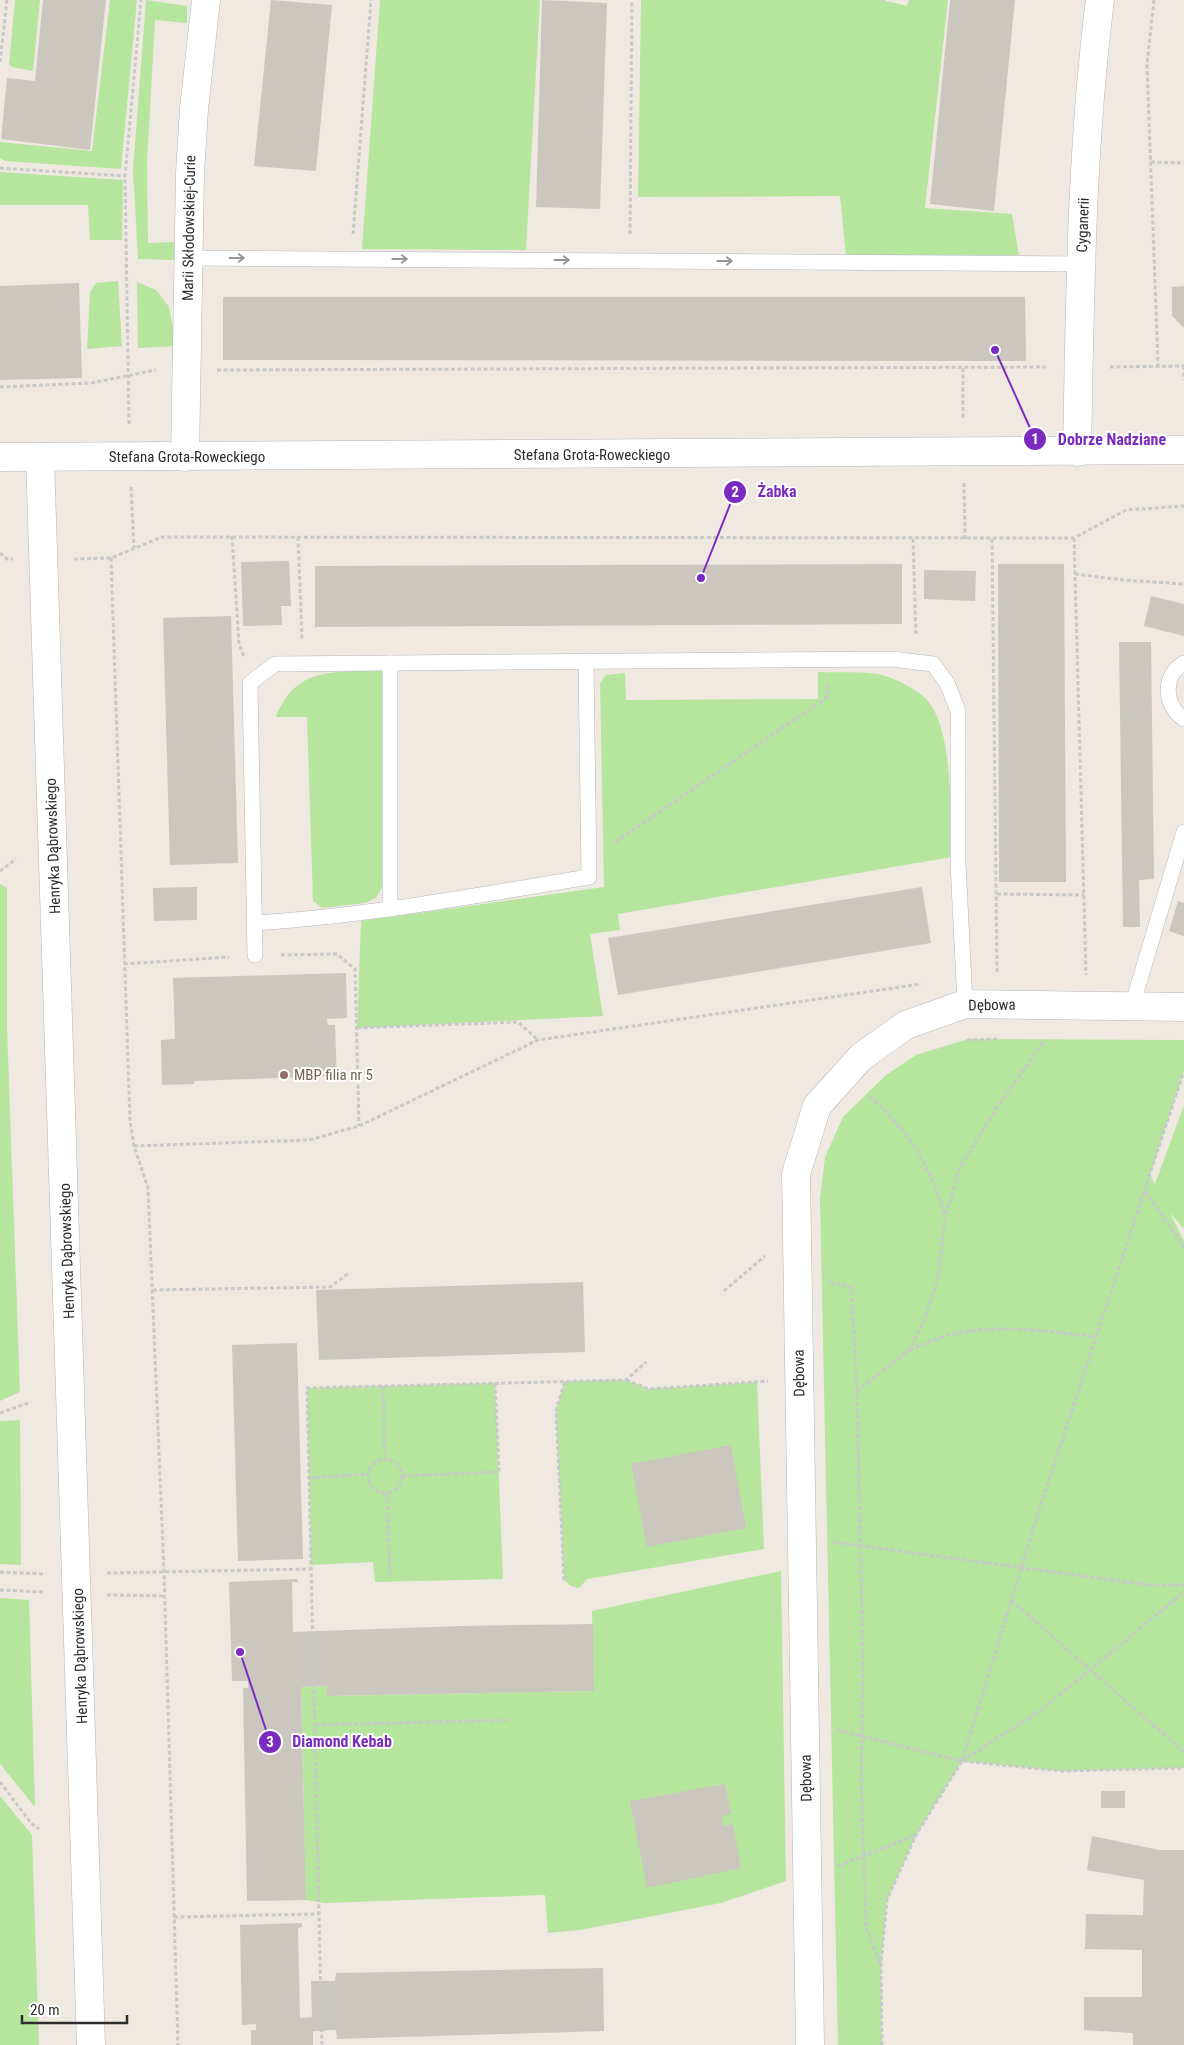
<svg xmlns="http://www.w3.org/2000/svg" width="1184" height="2045" viewBox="0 0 1184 2045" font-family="'Roboto Condensed',sans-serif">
	<rect width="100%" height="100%" fill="#efe9e1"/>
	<g fill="#b6e59e">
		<path d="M 15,0 L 40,0 L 33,71 L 12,67 L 9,64 Z"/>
		<path d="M 110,0 L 137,0 L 121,169 L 5,161 L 0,158 L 0,142 L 92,151 Z"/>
		<path d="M 146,0 L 187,6 L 187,23 L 155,20 L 147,162 L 148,243 L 175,242 L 175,260 L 138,259 L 133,170 Z"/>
		<path d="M 380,0 L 540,0 L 526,250 L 362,249 Z"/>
		<path d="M 641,0 L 882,0 L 907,6 L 909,0 L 948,0 L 925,208 L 1012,214 L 1019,255 L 846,255 L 840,196 L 638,197 Z"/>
		<path d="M 0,172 L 123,180 L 122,240 L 90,240 L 88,205 L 0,205 Z"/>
		<path d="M 118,281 L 122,346 L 87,349 L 90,292 L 96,283 Z"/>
		<path d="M 137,282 L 156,290 L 169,307 L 176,346 L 138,348 Z"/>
		<path d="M 382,670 L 382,887 L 376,898 L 365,903 L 322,908 L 313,901 L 307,717 L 276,717 C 296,665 336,673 382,670 Z"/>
		<path d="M 818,672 C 835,673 868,671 882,675 C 895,678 920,691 928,701 C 954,733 950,816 952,857 L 618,914 L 620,930 L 590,934 L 603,1016 L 357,1028 L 361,921 L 604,887 L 600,683 L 606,675 L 625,673 L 626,700 L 818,699 Z"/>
		<path d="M 0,884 L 7,888 L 7,1028 L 20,1392 L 0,1401 Z"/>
		<path d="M 968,1039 L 1184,1040 L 1184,1071 L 1150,1175 L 1155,1184 L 1184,1105 L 1184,1229 L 1170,1213 L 1184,1241 L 1184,1768 L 1062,1771 L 962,1761 L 916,1835 L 887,1900 L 881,1964 L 882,2045 L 838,2045 L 820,1199 L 825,1157 L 843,1117 L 886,1075 L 916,1055 Z"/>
		<path d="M 626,1380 L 649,1389 L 757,1382 L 764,1549 L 587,1579 L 579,1588 L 571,1586 L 564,1580 L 556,1410 L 565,1381 Z"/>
		<path d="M 495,1383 L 503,1579 L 375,1582 L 373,1562 L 311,1565 L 307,1388 Z"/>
		<path d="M 20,1420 L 21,1565 L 0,1564 L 0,1421 Z"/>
		<path d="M 781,1571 L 786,1881 L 721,1903 L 580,1930 L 548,1933 L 545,1895 L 325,1903 L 306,1900 L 301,1687 L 327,1686 L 328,1696 L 594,1691 L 592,1611 Z"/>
		<path d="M 0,1598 L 29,1600 L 35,1807 L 0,1764 Z"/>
		<path d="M 0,1796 L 32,1835 L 39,2045 L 0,2045 Z"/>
	</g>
	<g fill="#cbc7bf">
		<path d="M 43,0 L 106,0 L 90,150 L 1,139 L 7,78 L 35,81 Z"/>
		<path d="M 271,0 L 332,5 L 316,171 L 254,166 Z"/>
		<path d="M 542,0 L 607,3 L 600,209 L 536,207 Z"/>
		<path d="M 950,0 L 1015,0 L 994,211 L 930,204 Z"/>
		<path d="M 79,283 L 82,378 L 0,380 L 0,286 Z"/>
		<path d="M 1184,286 L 1184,327 L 1183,327 L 1172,316 L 1172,287 Z"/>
		<path d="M 223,297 L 1025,297 L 1026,361 L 223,360 Z"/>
		<path d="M 289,561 L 291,606 L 281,606 L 282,625 L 243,626 L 241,562 Z"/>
		<path d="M 902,564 L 902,624 L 315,627 L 315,566 Z"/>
		<path d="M 998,564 L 1064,564 L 1066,882 L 999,882 Z"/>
		<path d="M 924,570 L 976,571 L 975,601 L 924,599 Z"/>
		<path d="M 1151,596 L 1184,604 L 1184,636 L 1144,626 Z"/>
		<path d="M 231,616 L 238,863 L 170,865 L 163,618 Z"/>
		<path d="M 1119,642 L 1151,642 L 1154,879 L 1139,880 L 1140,927 L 1123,927 Z"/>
		<path d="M 197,887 L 197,920 L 154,921 L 153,888 Z"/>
		<path d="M 922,887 L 931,943 L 618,995 L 608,938 Z"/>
		<path d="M 1178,901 L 1184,903 L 1184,936 L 1169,931 Z"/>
		<path d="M 346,973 L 347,1018 L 327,1019 L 328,1025 L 335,1025 L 337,1080 L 334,1080 L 334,1076 L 194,1081 L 194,1084 L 162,1085 L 161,1040 L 175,1039 L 173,978 Z"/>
		<path d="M 583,1282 L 585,1352 L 319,1360 L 316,1290 Z"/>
		<path d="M 297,1343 L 303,1559 L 238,1561 L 232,1345 Z"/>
		<path d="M 731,1445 L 746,1528 L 647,1547 L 631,1464 Z"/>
		<path d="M 297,1579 L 298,1582 L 292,1582 L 293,1632 L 461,1626 L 593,1624 L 594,1691 L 327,1696 L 327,1686 L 301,1687 L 306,1900 L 247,1901 L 243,1688 L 248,1688 L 248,1681 L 232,1681 L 229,1582 Z"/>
		<path d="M 725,1784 L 731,1814 L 722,1816 L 723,1826 L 733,1824 L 741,1868 L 647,1888 L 630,1801 Z"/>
		<rect x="1101" y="1791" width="24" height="17"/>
		<path d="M 1092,1836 L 1159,1850 L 1184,1850 L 1184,2045 L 1133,2045 L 1133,2033 L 1084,2030 L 1084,1997 L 1142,1997 L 1142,1950 L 1085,1949 L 1086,1914 L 1143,1915 L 1144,1880 L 1087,1870 Z"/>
		<path d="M 302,1923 L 302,1927 L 298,1928 L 300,2018 L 312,2017 L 311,1981 L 335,1981 L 336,1973 L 603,1968 L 604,2031 L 337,2039 L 336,2030 L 313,2031 L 313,2045 L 251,2045 L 251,2030 L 256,2030 L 256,2024 L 242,2025 L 240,1925 Z"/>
	</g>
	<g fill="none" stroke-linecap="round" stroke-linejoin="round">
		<g stroke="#b4b7c1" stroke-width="16">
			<g id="service">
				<path d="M 188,258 L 1081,264"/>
				<path d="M 390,663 L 390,909"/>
				<path d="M 1184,663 C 1162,675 1164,706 1184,719"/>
				<path d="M 254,923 C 367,916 478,895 589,877 L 586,661"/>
				<path d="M 255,955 L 250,683 L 275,664 L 892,659 L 933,664 L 947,683 L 958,711 L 958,863 L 965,1004"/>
				<path d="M 1132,1006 L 1184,832"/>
			</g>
		</g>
		<g stroke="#b4b7c1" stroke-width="29">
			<g id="minor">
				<path d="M 1077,452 C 1080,301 1081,149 1100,0"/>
				<path d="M 40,457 L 91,2045"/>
				<path d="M 185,457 L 190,173 L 194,109 L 206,0"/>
				<path d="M 810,2045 L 796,1174 L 817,1106 L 861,1057 L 906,1025 L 965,1004 L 1184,1007"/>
			</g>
		</g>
		<g stroke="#b4b7c1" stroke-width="29">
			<path id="tertiary" d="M 0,457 L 1184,450"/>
		</g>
		<g stroke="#c9c9c9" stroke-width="3" stroke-dasharray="4 2.5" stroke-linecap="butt">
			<path d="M 882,0 L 885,0"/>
			<path d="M 1154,0 L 1147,64 L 1158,366"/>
			<path d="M 0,62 L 7,0"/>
			<path d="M 1151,162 L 1184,163"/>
			<path d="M 0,168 L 125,176"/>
			<path d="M 353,234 L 371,0"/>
			<path d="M 630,234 L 632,0"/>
			<path d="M 1184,366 L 1184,380"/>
			<path d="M 1110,367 L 1184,366"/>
			<path d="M 963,368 L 963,420"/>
			<path d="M 217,370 L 1046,367"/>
			<path d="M 0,387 L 91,383 L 156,370"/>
			<path d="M 129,424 L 125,176 L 141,0"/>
			<path d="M 964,483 L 965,539"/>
			<path d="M 131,487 L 134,548"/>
			<path d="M 232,536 L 239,644 L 244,657"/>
			<path d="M 298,537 L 302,639"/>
			<path d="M 1074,538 L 1086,975"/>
			<path d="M 913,539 L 916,636"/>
			<path d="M 992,539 L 997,973"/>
			<path d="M 0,553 L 7,559 L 13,559"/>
			<path d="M 111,558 L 130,1120 L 134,1146 L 148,1188 L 164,1572 L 178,2045"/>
			<path d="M 74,559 L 111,558 L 162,537 L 1074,538 L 1126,510 L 1184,506"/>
			<path d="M 1075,574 L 1123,580 L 1184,584"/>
			<path d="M 615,842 L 828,697 L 828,686"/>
			<path d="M 0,871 L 16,859"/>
			<path d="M 997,894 L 1084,895"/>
			<path d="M 281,955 L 337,954 L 355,969 L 359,1126"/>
			<path d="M 124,964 L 229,957"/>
			<path d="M 357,1028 L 518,1022 L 538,1040"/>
			<path d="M 967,1040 L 998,1039"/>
			<path d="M 870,1096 C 881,1107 892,1118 902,1130 C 924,1155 935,1185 945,1216"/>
			<path d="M 134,1146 L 309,1140 L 359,1126 L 538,1040 L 921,984"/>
			<path d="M 1145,1191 L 1184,1247"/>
			<path d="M 830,1282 L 851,1287 L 857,1392 L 863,1667 L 861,1777 L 866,1927 L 880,1964"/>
			<path d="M 153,1290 L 330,1287 L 349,1273"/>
			<path d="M 724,1291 L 765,1256"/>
			<path d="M 910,1350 C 924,1344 939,1337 954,1334 C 1001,1324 1048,1331 1096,1337"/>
			<path d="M 626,1380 L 649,1389 L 768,1381"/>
			<path d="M 383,1386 L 385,1458"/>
			<path d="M 857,1391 L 909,1350 L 923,1323 L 938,1279 L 945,1217 L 960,1167 L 998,1106 L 1045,1040"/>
			<path d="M 0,1413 L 31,1402"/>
			<circle cx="385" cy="1476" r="17"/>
			<path d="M 402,1476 L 499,1472 L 495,1383"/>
			<path d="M 309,1478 L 368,1474"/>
			<path d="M 387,1493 L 390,1576"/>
			<path d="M 833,1542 L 1149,1585 L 1184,1585"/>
			<path d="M 0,1572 L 45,1574"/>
			<path d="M 107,1573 L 311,1569"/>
			<path d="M 564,1580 L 556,1410 L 565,1381"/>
			<path d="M 0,1590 L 44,1592"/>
			<path d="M 107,1595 L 164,1596"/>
			<path d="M 1011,1600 L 1184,1752"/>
			<path d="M 315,1725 L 509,1720"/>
			<path d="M 837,1730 L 962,1761 L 1062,1771 L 1184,1768"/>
			<path d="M 962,1761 L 1040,1711 L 1184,1592"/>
			<path d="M 0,1782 L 31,1823 L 39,1829"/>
			<path d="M 838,1866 L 916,1835"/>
			<path d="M 174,1917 L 319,1914"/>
			<path d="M 322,2045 L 307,1388 L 626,1380 L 646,1362"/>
			<path d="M 882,2045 L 881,1964 L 887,1900 L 916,1835 L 962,1761 L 1039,1510 L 1184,1071"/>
		</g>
		<use href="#service" stroke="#fff" stroke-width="15"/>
		<use href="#minor" stroke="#fff" stroke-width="28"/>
		<use href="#tertiary" stroke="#fff" stroke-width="28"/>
	</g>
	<defs><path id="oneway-shaft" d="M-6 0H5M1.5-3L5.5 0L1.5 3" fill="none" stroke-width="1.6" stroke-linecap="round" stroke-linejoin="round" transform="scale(1.25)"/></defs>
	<g stroke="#969696">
		<use href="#oneway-shaft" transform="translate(237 258)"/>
		<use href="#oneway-shaft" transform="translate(400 259)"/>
		<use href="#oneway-shaft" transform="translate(562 260)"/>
		<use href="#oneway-shaft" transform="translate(725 261)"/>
	</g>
	<circle fill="#8d6e63" stroke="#fff" stroke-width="2" cx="284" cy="1075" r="5"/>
	<g text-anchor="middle" stroke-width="4" stroke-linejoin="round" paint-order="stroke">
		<g font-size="15" fill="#2e2e2e" stroke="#fff">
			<text transform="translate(1083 225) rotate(-88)" y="5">Cyganerii</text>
			<text transform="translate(189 228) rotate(-89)" y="5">Marii Skłodowskiej-Curie</text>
			<text x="592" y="460">Stefana Grota-Roweckiego</text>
			<text x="187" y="462">Stefana Grota-Roweckiego</text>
			<text transform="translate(53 846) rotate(-92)" y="5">Henryka Dąbrowskiego</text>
			<text transform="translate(992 1005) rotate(-1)" y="5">Dębowa</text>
			<text transform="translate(67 1251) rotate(-92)" y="5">Henryka Dąbrowskiego</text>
			<text transform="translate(799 1373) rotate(-91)" y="5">Dębowa</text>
			<text transform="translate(80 1656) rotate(-92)" y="5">Henryka Dąbrowskiego</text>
			<text transform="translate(806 1778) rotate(-91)" y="5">Dębowa</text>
		</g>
		<g font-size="15" fill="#785e54" stroke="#fff" text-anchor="start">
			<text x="294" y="1080">MBP filia nr 5</text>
		</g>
	</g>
	<path fill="none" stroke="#7b2cbf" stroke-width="2" d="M995 350L1035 439M701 578L735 492M240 1652L270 1742"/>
	<g fill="#7b2cbf" stroke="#fff" stroke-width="2">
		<circle cx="995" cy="350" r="5"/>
		<circle cx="701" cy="578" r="5"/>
		<circle cx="240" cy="1652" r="5"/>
		<circle cx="1035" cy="439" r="12"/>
		<circle cx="735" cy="492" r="12"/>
		<circle cx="270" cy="1742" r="12"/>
	</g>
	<g font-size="15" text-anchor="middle" font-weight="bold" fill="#fff">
		<text x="1035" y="444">1</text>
		<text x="735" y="497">2</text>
		<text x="270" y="1747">3</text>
	</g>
	<g font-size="16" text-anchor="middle" font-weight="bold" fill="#7b2cbf" stroke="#fff" stroke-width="4" stroke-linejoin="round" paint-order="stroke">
		<text x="1112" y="445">Dobrze Nadziane</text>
		<text x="777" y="497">Żabka</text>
		<text x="342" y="1747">Diamond Kebab</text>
	</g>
	<path d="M22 2015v8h105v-8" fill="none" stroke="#2e2e2e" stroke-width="2.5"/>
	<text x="30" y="2015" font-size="15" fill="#2e2e2e" stroke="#ffffff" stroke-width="4" paint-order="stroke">20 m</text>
</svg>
